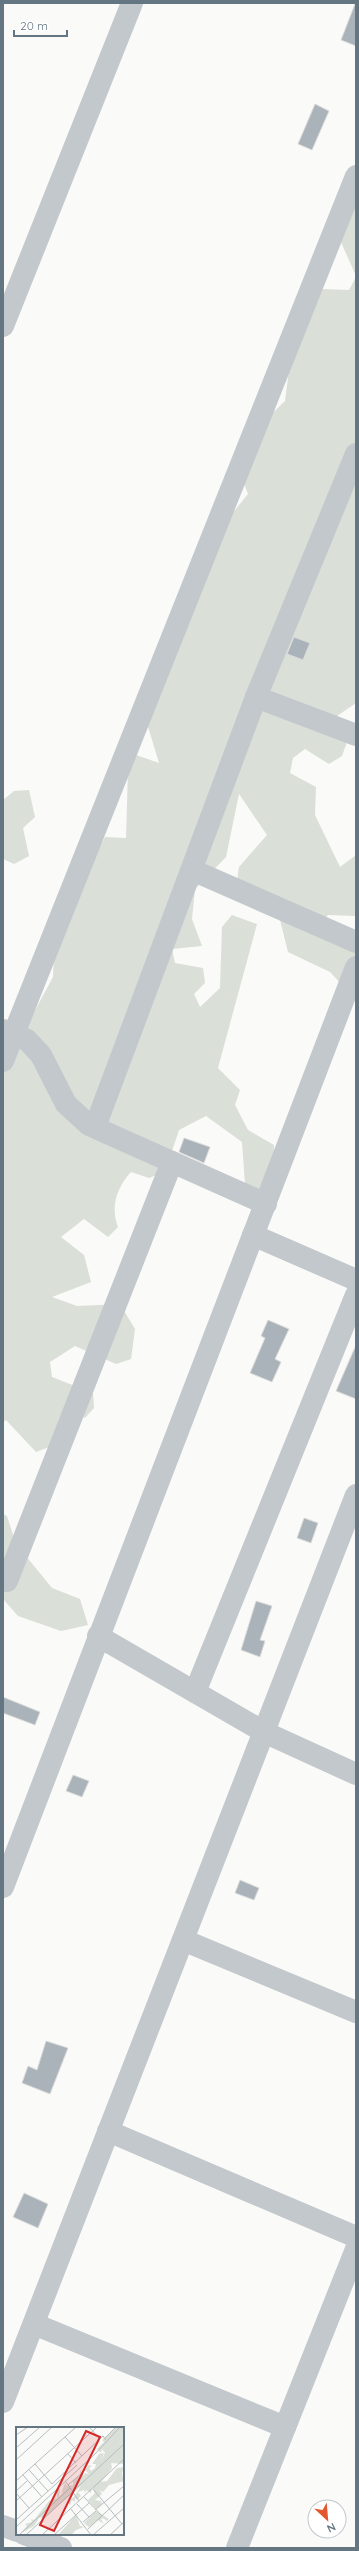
<svg xmlns="http://www.w3.org/2000/svg" width="359" height="2551" viewBox="0 0 359 2551" font-family="Quicksand,sans-serif">
	<rect width="100%" height="100%" fill="#fafaf8"/>
	<g fill="#dadfd7">
		<path d="M 356,198 L 356,276 L 333,224 Z"/>
		<path d="M 356,277 L 356,703 L 337,716 L 347,742 L 342,756 L 329,764 L 305,749 L 293,758 L 290,773 L 316,787 L 315,815 L 340,867 L 356,855 L 356,916 L 328,915 L 317,927 L 356,937 L 356,1000 L 330,972 L 288,952 L 278,912 L 235,894 L 239,867 L 267,835 L 239,794 L 226,857 L 195,889 L 192,919 L 202,946 L 172,949 L 175,963 L 203,968 L 205,983 L 194,994 L 200,1007 L 220,988 L 222,927 L 232,915 L 257,924 L 218,1068 L 240,1090 L 235,1105 L 248,1130 L 274,1145 L 273,1188 L 259,1194 L 245,1184 L 242,1142 L 206,1116 L 179,1130 L 165,1172 L 149,1178 L 131,1172 C 117,1187 110,1207 118,1227 L 108,1237 L 84,1219 L 61,1237 L 84,1255 L 91,1282 L 52,1297 L 77,1306 L 120,1304 L 135,1329 L 131,1359 L 116,1364 L 75,1346 L 50,1362 L 52,1377 L 93,1393 L 94,1408 L 85,1418 L 72,1410 L 59,1418 L 52,1446 L 36,1452 L 6,1420 L 3,1422 L 3,1070 L 53,977 L 55,933 L 105,837 L 126,838 L 128,770 L 136,755 L 159,763 L 142,707 L 205,547 L 248,494 L 240,473 L 250,435 L 285,401 L 295,324 L 322,289 L 349,290 Z"/>
		<path d="M 29,790 L 35,817 L 23,828 L 29,856 L 14,864 L 3,859 L 3,800 L 14,791 Z"/>
		<path d="M 3,1514 L 7,1516 L 16,1544 L 52,1588 L 80,1599 L 88,1625 L 61,1631 L 18,1616 L 3,1599 Z"/>
	</g>
	<g fill="#aab3b9" stroke="#dcdcda">
		<path d="M 355,4 L 356,4 L 356,46 L 341,40 Z"/>
		<path d="M 315,104 L 329,111 L 312,150 L 298,144 Z"/>
		<path d="M 294,637 L 310,643 L 303,660 L 287,654 Z"/>
		<path d="M 184,1138 L 210,1147 L 204,1163 L 179,1152 Z"/>
		<path d="M 268,1320 L 289,1329 L 275,1359 L 281,1362 L 272,1382 L 250,1373 L 265,1338 L 261,1336 Z"/>
		<path d="M 356,1345 L 356,1399 L 336,1391 Z"/>
		<path d="M 304,1518 L 318,1523 L 311,1543 L 297,1538 Z"/>
		<path d="M 256,1601 L 272,1606 L 260,1640 L 265,1641 L 260,1657 L 241,1650 Z"/>
		<path d="M 3,1697 L 40,1712 L 35,1725 L 3,1713 Z"/>
		<path d="M 73,1775 L 89,1781 L 82,1797 L 66,1791 Z"/>
		<path d="M 240,1880 L 259,1888 L 254,1900 L 235,1893 Z"/>
		<path d="M 46,2041 L 68,2048 L 50,2094 L 22,2083 L 28,2066 L 37,2070 Z"/>
		<path d="M 24,2193 L 48,2204 L 38,2228 L 13,2217 Z"/>
	</g>
	<g fill="none" stroke-linecap="round" stroke-linejoin="round">
		<g stroke="#c3c8cc" stroke-width="22">
			<path d="M 3,326 L 132,3"/>
			<path d="M 256,697 L 356,735"/>
			<path d="M 192,870 L 356,942"/>
			<path d="M 3,1030 L 27,1040 L 41,1055 L 66,1104 L 89,1125 L 266,1204"/>
			<path d="M 3,1061 L 356,176"/>
			<path d="M 95,1127 L 256,697 L 356,454"/>
			<path d="M 253,1235 L 356,1280"/>
			<path d="M 7,1581 L 172,1162"/>
			<path d="M 98,1636 L 264,1732 L 356,1774"/>
			<path d="M 195,1692 L 356,1295"/>
			<path d="M 3,1887 L 356,967"/>
			<path d="M 183,1940 L 356,2012"/>
			<path d="M 108,2131 L 356,2237"/>
			<path d="M 34,2324 L 285,2427"/>
			<path d="M 3,2402 L 356,1495"/>
			<path d="M 3,2526 L 17,2531"/>
			<path d="M 24,2534 L 61,2548"/>
			<path d="M 237,2548 L 356,2249"/>
		</g>
	</g>
	<g transform="translate(16 2427)">
		<rect width="108" height="108" fill="#fafaf8"/>
		<path d="M 101,0 L 108,0 L 108,37 L 95,36 L 96,41 L 85,55 L 91,54 L 101,41 L 108,40 L 106,46 L 108,54 L 93,58 L 87,65 L 84,63 L 86,67 L 79,73 L 85,74 L 86,77 L 80,82 L 72,73 L 79,66 L 76,60 L 75,66 L 70,63 L 69,66 L 68,63 L 62,65 L 65,69 L 61,73 L 59,71 L 59,75 L 56,73 L 54,78 L 51,75 L 58,70 L 65,59 L 29,90 L 23,91 L 18,99 L 5,106 L 11,99 L 9,97 L 16,95 L 15,92 L 18,93 L 33,74 L 41,71 L 40,62 L 43,61 L 44,64 L 43,70 L 48,64 L 45,66 L 49,56 L 51,59 L 57,58 L 57,54 L 62,50 L 65,51 L 64,43 L 68,49 L 69,46 L 73,47 L 69,43 L 73,38 L 76,39 L 73,41 L 75,44 L 79,41 L 80,37 L 76,37 L 83,27 L 88,26 L 85,33 L 89,26 L 86,22 L 85,26 L 81,22 L 88,15 L 86,13 ZM 80,84 L 93,92 L 91,94 L 87,91 L 85,92 L 88,97 L 82,93 L 73,100 L 68,96 ZM 60,88 L 64,99 L 68,100 L 60,103 L 55,108 L 42,108 Z" fill="#dadfd7"/>
		<path fill="none" stroke="#b5bdc2" stroke-width="1" d="M 73,0 L 84,12M 0,8 L 12,0M 49,10 L 66,29M 89,11 L 100,0M 0,21 L 24,0M 52,27 L 60,36M 0,33 L 36,0M 19,37 L 36,57M 13,43 L 32,64M 7,48 L 26,70M 0,54 L 60,0M 50,55 L 63,74M 36,57 L 87,9 L 90,13M 52,58 L 66,46M 77,62 L 106,97M 0,64 L 11,54M 0,66 L 13,81M 68,70 L 86,89M 0,74 L 81,0M 61,77 L 73,90M 55,82 L 75,108M 79,83 L 108,59M 0,93 L 61,38M 67,95 L 80,84M 0,100 L 79,27 L 104,0M 72,102 L 108,68M 3,108 L 54,61M 10,108 L 108,17M 26,108 L 108,32M 38,108 L 73,76M 77,108 L 108,81M 94,108 L 108,95"/>
		<path fill="#d62828" fill-opacity="0.15" stroke="#d62828" stroke-width="2" d="M 70,4 L 84,10 L 38,104 L 24,98 Z"/>
		<rect width="108" height="108" fill="none" stroke="#657683" stroke-width="2"/>
	</g>
	<rect width="359" height="2551" fill="none" stroke="#657683" stroke-width="8"/>
	<g transform="translate(327 2519) rotate(154)"><circle r="19" fill="#ffffff" stroke="#c1c8cd"/>
	<path d="M0-3L7 15L0 10L-7 15Z" fill="#e4572e"/>
	<text y="-6" font-size="11" font-weight="bold" text-anchor="middle" fill="#657683">N</text>
	</g>
	<path d="M14 30v6h53v-6" fill="none" stroke="#657683" stroke-width="2"/>
	<text x="20" y="30" font-size="12" fill="#657683" stroke="#ffffff" stroke-width="3" paint-order="stroke">20 m</text>
</svg>
